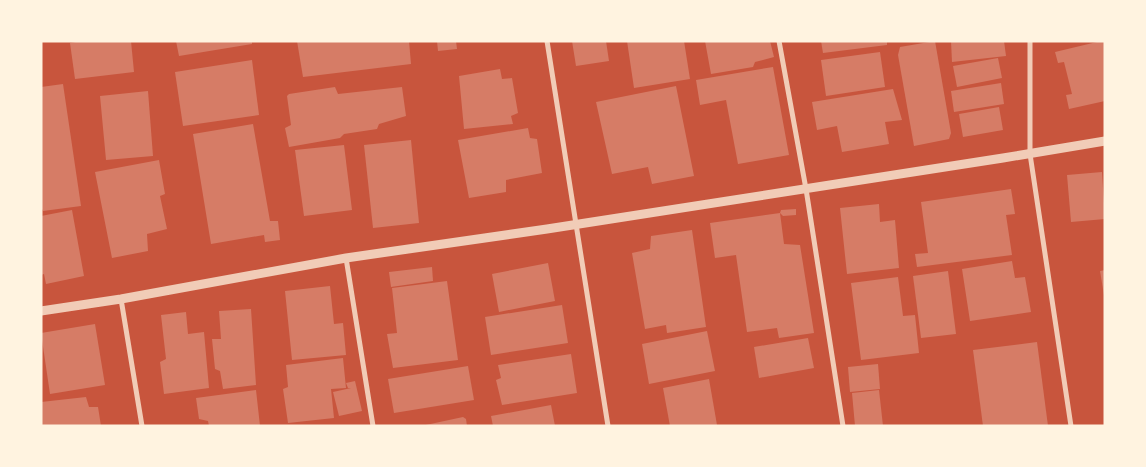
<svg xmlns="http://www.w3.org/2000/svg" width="1146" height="467" viewBox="0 0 1146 467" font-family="'Sofia Sans Condensed',sans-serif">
	<rect width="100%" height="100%" fill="#c8553d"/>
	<g fill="#d67c66">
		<path d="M 131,41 L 134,72 L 75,79 L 70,43 L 81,41 Z"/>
		<path d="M 176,41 L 252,41 L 252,44 L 179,56 Z"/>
		<path d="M 297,41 L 409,41 L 411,64 L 303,77 Z"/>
		<path d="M 437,41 L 456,41 L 457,49 L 438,51 Z"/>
		<path d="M 572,41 L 606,41 L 609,61 L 576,66 Z"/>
		<path d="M 627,41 L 684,41 L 690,79 L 634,88 Z"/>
		<path d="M 705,41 L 770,41 L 774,57 L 755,62 L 753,67 L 711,74 Z"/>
		<path d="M 821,41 L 887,41 L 887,45 L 823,53 Z"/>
		<path d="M 935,41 L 951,133 L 949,139 L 914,146 L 898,55 L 900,47 Z"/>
		<path d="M 951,41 L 1004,41 L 1006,56 L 952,62 Z"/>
		<path d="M 1101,41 L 1105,41 L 1105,101 L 1069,109 L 1066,95 L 1072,94 L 1064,62 L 1058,63 L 1055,52 Z"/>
		<path d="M 880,52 L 885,87 L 826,96 L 821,60 Z"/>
		<path d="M 998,58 L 1002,78 L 957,87 L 953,66 Z"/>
		<path d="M 252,60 L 259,115 L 183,126 L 175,72 Z"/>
		<path d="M 773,67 L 789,155 L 738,164 L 726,100 L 700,105 L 696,80 Z"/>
		<path d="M 500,69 L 502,79 L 512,78 L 518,113 L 511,116 L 513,124 L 464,129 L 459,76 Z"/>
		<path d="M 1001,83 L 1004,104 L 954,112 L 951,91 Z"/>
		<path d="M 63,84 L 81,206 L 43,211 L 41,207 L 41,87 Z"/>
		<path d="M 676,86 L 694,176 L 652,184 L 648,167 L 612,174 L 596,102 Z"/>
		<path d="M 335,87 L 338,94 L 402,87 L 406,116 L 379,124 L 377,129 L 344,134 L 340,138 L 289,147 L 285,128 L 291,125 L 287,96 L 289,94 Z"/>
		<path d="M 893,89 L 902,120 L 885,122 L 889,144 L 842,152 L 837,126 L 817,130 L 812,102 Z"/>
		<path d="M 148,91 L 153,156 L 106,160 L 100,96 Z"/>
		<path d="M 999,107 L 1003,130 L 963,137 L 959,114 Z"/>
		<path d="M 253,124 L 270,221 L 278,221 L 280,240 L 265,242 L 264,235 L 211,244 L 193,134 Z"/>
		<path d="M 528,128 L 530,138 L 537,139 L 542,173 L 506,180 L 506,192 L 469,198 L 458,140 Z"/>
		<path d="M 411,140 L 419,223 L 373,228 L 364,145 Z"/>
		<path d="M 344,145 L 352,210 L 304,216 L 295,150 Z"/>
		<path d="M 159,160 L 165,194 L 160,196 L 167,229 L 147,234 L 148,251 L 112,258 L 95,172 Z"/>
		<path d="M 1102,172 L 1105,219 L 1071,222 L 1067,175 Z"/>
		<path d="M 1011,189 L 1015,214 L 1006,215 L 1012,255 L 917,267 L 915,254 L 928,253 L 921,202 Z"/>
		<path d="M 879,204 L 880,222 L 895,220 L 899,268 L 847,274 L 840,208 Z"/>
		<path d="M 796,209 L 796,215 L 783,216 L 780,213 L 781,210 Z"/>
		<path d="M 72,210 L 84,276 L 46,284 L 44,274 L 41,275 L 41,216 Z"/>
		<path d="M 780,213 L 784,244 L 800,245 L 814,333 L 779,338 L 777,328 L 747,332 L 736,255 L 715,258 L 710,223 Z"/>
		<path d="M 692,230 L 706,327 L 667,333 L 666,325 L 645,329 L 632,253 L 650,249 L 651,236 Z"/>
		<path d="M 1012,261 L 1015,278 L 1025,277 L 1031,312 L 970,321 L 962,269 Z"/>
		<path d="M 548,263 L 555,301 L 499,312 L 492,274 Z"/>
		<path d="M 432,267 L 433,281 L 391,287 L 389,272 Z"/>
		<path d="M 1105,270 L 1105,295 L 1104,295 L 1100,271 Z"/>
		<path d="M 948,271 L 956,334 L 921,338 L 913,276 Z"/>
		<path d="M 898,277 L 903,316 L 915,315 L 919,353 L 861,360 L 851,283 Z"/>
		<path d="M 447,281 L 458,360 L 393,368 L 387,334 L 397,333 L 392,288 Z"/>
		<path d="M 330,286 L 334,324 L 343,323 L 346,355 L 292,360 L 285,291 Z"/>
		<path d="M 562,305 L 568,343 L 491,355 L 485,317 Z"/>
		<path d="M 251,309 L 256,385 L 223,389 L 220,371 L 215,369 L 212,339 L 221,339 L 219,311 Z"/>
		<path d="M 186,312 L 188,334 L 204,332 L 209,388 L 164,394 L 160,362 L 166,359 L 161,315 Z"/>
		<path d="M 95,324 L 105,385 L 50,394 L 41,333 Z"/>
		<path d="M 707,331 L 715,371 L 649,384 L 642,344 Z"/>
		<path d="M 808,338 L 814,368 L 759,378 L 754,347 Z"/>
		<path d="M 1037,342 L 1048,426 L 983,426 L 973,350 Z"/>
		<path d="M 571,354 L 577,393 L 502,405 L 496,380 L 501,378 L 498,365 Z"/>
		<path d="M 343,358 L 346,388 L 331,389 L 334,418 L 288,423 L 283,389 L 288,387 L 286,365 Z"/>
		<path d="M 878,364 L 880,389 L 850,392 L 848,367 Z"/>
		<path d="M 468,366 L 474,400 L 394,413 L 388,379 Z"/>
		<path d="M 709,379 L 717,425 L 670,426 L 663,388 Z"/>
		<path d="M 355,381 L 362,411 L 339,416 L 333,392 L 351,388 L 348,388 L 346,383 Z"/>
		<path d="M 256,390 L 260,426 L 209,426 L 208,421 L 199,419 L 196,398 Z"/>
		<path d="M 879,390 L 883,426 L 855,426 L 852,393 Z"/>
		<path d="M 86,397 L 89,407 L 98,407 L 101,426 L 41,426 L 41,402 Z"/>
		<path d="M 551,405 L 555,426 L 493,426 L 491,416 Z"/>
		<path d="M 463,417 L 466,419 L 467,426 L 421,426 Z"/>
	</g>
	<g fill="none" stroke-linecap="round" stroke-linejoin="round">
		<g stroke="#f1ccb7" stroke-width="5">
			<path d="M 547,41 L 608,426"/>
			<path d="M 779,41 L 806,189 L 843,426"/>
			<path d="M 1030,41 L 1030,154 L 1071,426"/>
			<path d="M 346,258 L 373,426"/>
			<path d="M 121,299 L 142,426"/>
		</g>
		<path stroke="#f1ccb7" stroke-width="9" d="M 41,311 L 121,299 L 346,258 L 547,229 L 1003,158 L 1105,141"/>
	</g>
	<rect width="1146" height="467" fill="none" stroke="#fff3e0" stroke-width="85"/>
</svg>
